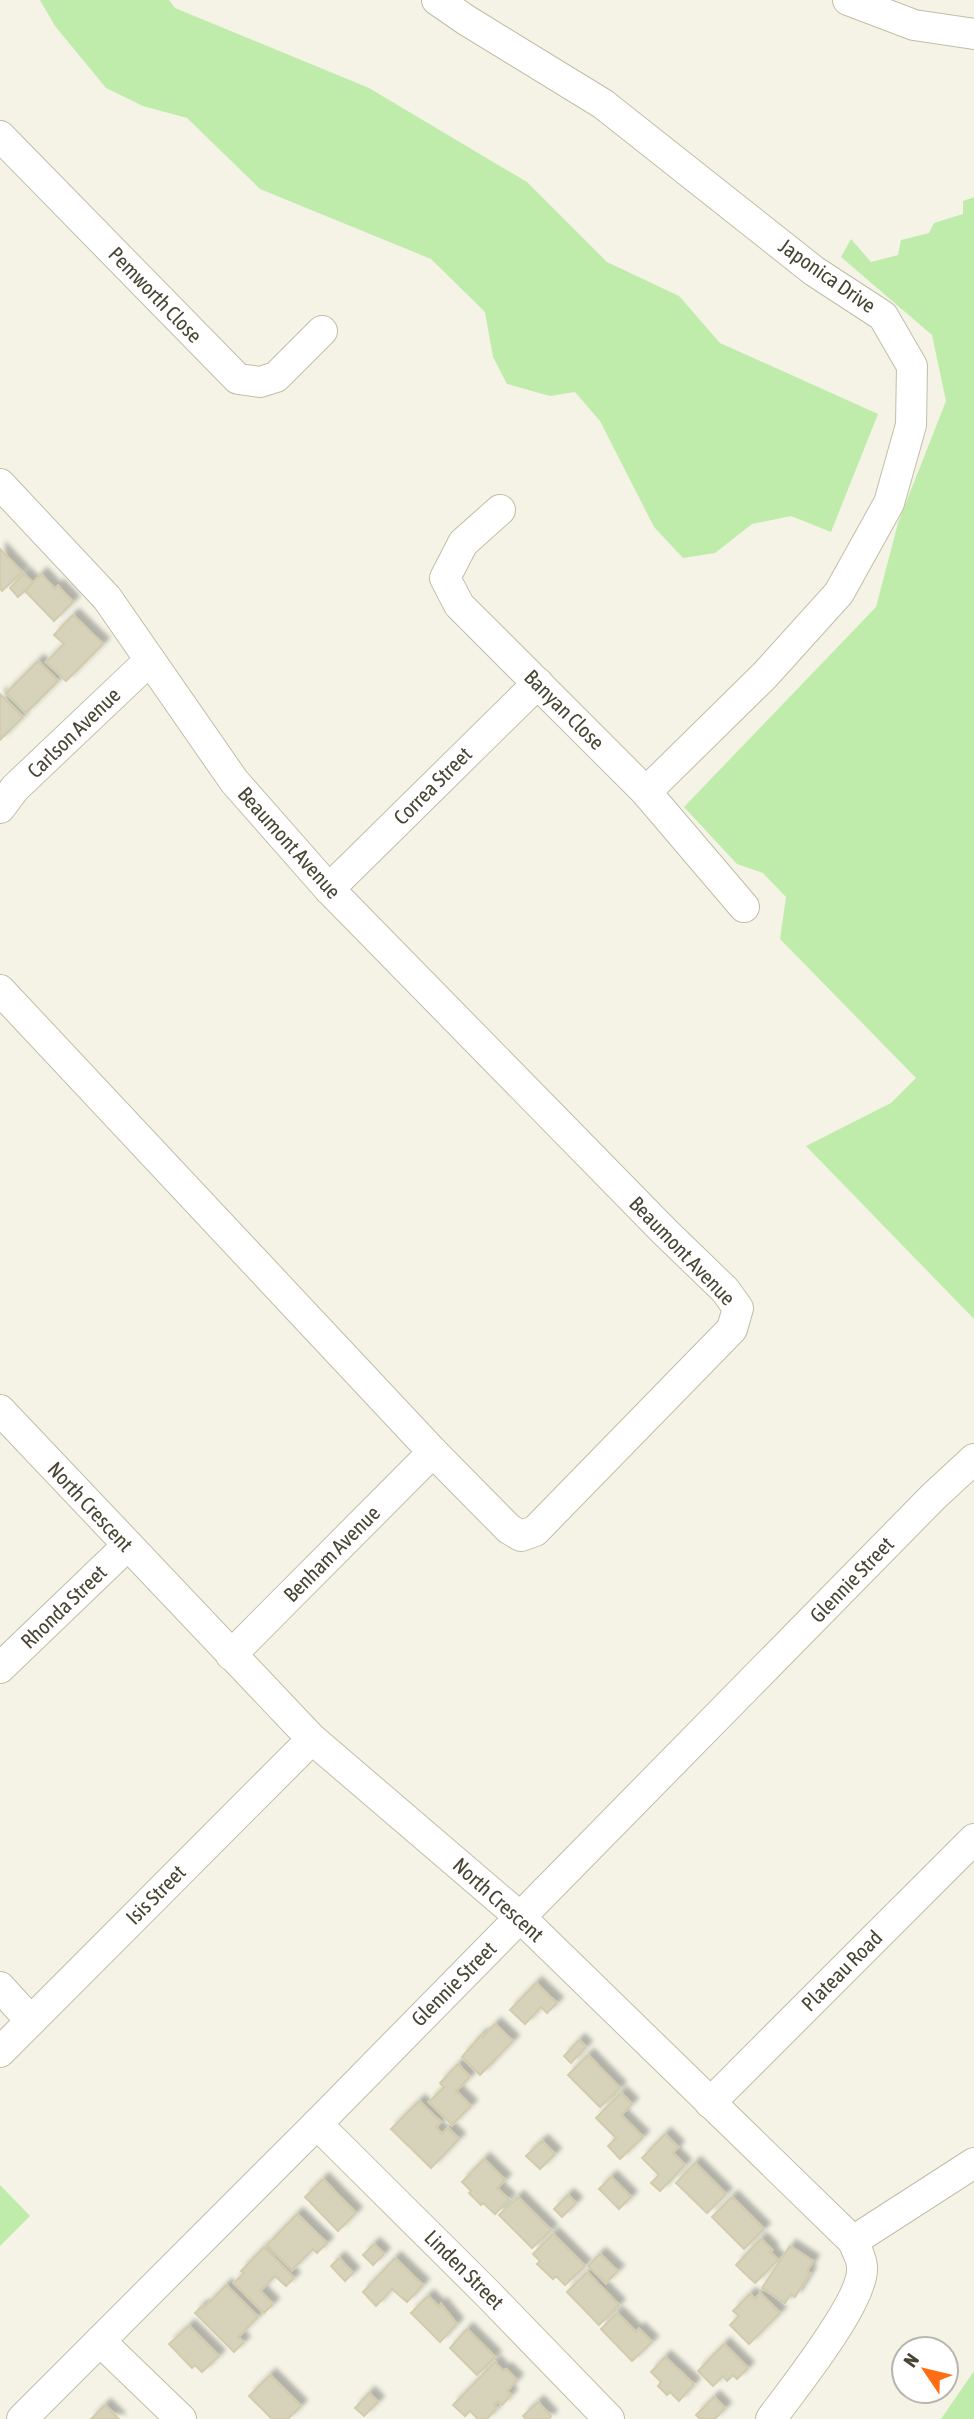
<svg xmlns="http://www.w3.org/2000/svg" width="974" height="2419" viewBox="0 0 974 2419" font-family="'Asap Condensed',sans-serif">
	<defs>
		<filter id="shadow"><feDropShadow dx="6" dy="-6" stdDeviation="2" flood-color="#0004"/></filter>
	</defs>
	<rect width="100%" height="100%" fill="#f4f3e6"/>
	<g fill="#c0ecab">
		<path d="M 40,0 L 169,0 L 175,8 L 369,88 L 527,182 L 607,262 L 679,296 L 720,343 L 878,414 L 831,532 L 791,516 L 752,524 L 715,553 L 683,558 L 654,527 L 600,421 L 575,392 L 550,396 L 507,384 L 493,357 L 485,312 L 431,259 L 260,189 L 187,118 L 143,106 L 106,88 L 55,26 Z"/>
		<path d="M 974,197 L 974,1319 L 806,1146 L 891,1103 L 916,1078 L 780,939 L 786,897 L 763,873 L 737,864 L 684,807 L 876,607 L 898,523 L 946,401 L 932,335 L 841,257 L 851,239 L 871,262 L 898,255 L 901,240 L 929,233 L 934,223 L 963,214 L 963,201 Z"/>
		<path d="M 0,2185 L 30,2216 L 0,2246 Z"/>
		<path d="M 974,2371 L 974,2419 L 941,2419 Z"/>
	</g>
	<g fill="#d7d2ba" stroke="#d2ccad" stroke-width="2" filter="url(#shadow)">
		<path d="M 0,549 L 22,572 L 2,591 L 0,588 Z"/>
		<path d="M 24,574 L 33,583 L 18,597 L 10,588 Z"/>
		<path d="M 41,574 L 55,589 L 58,586 L 73,602 L 54,621 L 25,591 Z"/>
		<path d="M 73,615 L 103,644 L 66,681 L 46,662 L 64,644 L 54,635 Z"/>
		<path d="M 38,661 L 58,681 L 26,713 L 6,693 Z"/>
		<path d="M 0,694 L 23,717 L 0,740 Z"/>
		<path d="M 536,1983 L 557,2003 L 547,2013 L 541,2007 L 525,2024 L 510,2010 Z"/>
		<path d="M 495,2024 L 513,2041 L 480,2075 L 462,2057 L 481,2035 L 483,2037 Z"/>
		<path d="M 579,2040 L 586,2047 L 571,2063 L 564,2056 Z"/>
		<path d="M 588,2055 L 620,2088 L 600,2107 L 568,2075 Z"/>
		<path d="M 458,2064 L 470,2077 L 456,2091 L 471,2106 L 452,2125 L 429,2102 L 444,2087 L 440,2083 Z"/>
		<path d="M 621,2093 L 632,2104 L 621,2115 L 643,2137 L 620,2159 L 608,2146 L 616,2138 L 596,2118 Z"/>
		<path d="M 419,2101 L 441,2122 L 436,2127 L 442,2134 L 448,2128 L 459,2139 L 431,2168 L 391,2129 Z"/>
		<path d="M 665,2134 L 678,2147 L 673,2153 L 685,2165 L 660,2191 L 651,2183 L 659,2175 L 642,2158 Z"/>
		<path d="M 542,2141 L 555,2154 L 540,2169 L 526,2156 Z"/>
		<path d="M 484,2159 L 505,2180 L 497,2188 L 509,2199 L 495,2214 L 483,2203 L 481,2205 L 469,2193 L 471,2191 L 462,2182 Z"/>
		<path d="M 695,2163 L 726,2194 L 707,2213 L 676,2183 Z"/>
		<path d="M 611,2177 L 631,2197 L 619,2209 L 599,2189 Z"/>
		<path d="M 323,2179 L 356,2213 L 338,2231 L 305,2197 Z"/>
		<path d="M 568,2195 L 576,2203 L 562,2217 L 554,2209 Z"/>
		<path d="M 518,2197 L 551,2230 L 532,2248 L 499,2215 Z"/>
		<path d="M 732,2197 L 764,2229 L 744,2249 L 712,2217 Z"/>
		<path d="M 297,2214 L 327,2243 L 317,2253 L 313,2249 L 292,2270 L 267,2245 Z"/>
		<path d="M 553,2234 L 585,2266 L 565,2285 L 556,2276 L 553,2279 L 537,2264 L 540,2261 L 533,2254 Z"/>
		<path d="M 761,2239 L 772,2250 L 770,2252 L 778,2260 L 755,2283 L 736,2265 Z"/>
		<path d="M 374,2244 L 384,2254 L 373,2265 L 363,2255 Z"/>
		<path d="M 790,2246 L 813,2261 L 807,2271 L 810,2273 L 795,2297 L 791,2294 L 785,2303 L 762,2288 Z"/>
		<path d="M 264,2247 L 294,2278 L 286,2286 L 275,2276 L 260,2291 L 273,2304 L 264,2313 L 234,2283 L 244,2273 L 241,2271 Z"/>
		<path d="M 600,2254 L 618,2271 L 606,2283 L 588,2266 Z"/>
		<path d="M 339,2258 L 353,2273 L 345,2281 L 331,2266 Z"/>
		<path d="M 395,2258 L 423,2285 L 407,2302 L 392,2289 L 376,2306 L 363,2292 Z"/>
		<path d="M 587,2272 L 619,2305 L 599,2325 L 567,2292 Z"/>
		<path d="M 226,2285 L 258,2317 L 238,2337 L 244,2342 L 234,2352 L 195,2313 L 202,2306 L 204,2308 Z"/>
		<path d="M 760,2293 L 780,2313 L 749,2344 L 730,2325 L 739,2316 L 733,2311 L 750,2294 L 755,2299 Z"/>
		<path d="M 428,2296 L 439,2307 L 441,2304 L 457,2324 L 440,2342 L 411,2313 Z"/>
		<path d="M 617,2313 L 636,2332 L 639,2329 L 652,2342 L 632,2361 L 601,2329 Z"/>
		<path d="M 189,2326 L 219,2356 L 202,2372 L 195,2365 L 192,2368 L 169,2344 Z"/>
		<path d="M 467,2329 L 495,2357 L 477,2375 L 450,2348 Z"/>
		<path d="M 724,2344 L 748,2368 L 737,2379 L 733,2375 L 727,2381 L 723,2376 L 713,2386 L 698,2371 Z"/>
		<path d="M 665,2357 L 694,2384 L 679,2401 L 670,2392 L 667,2395 L 658,2386 L 661,2382 L 651,2372 Z"/>
		<path d="M 495,2362 L 503,2371 L 506,2369 L 517,2380 L 507,2391 L 511,2395 L 502,2405 L 498,2401 L 494,2405 L 497,2408 L 487,2419 L 478,2419 L 470,2411 L 465,2416 L 453,2405 Z"/>
		<path d="M 270,2375 L 301,2406 L 288,2419 L 272,2419 L 249,2396 Z"/>
		<path d="M 369,2393 L 378,2402 L 364,2416 L 355,2408 Z"/>
		<path d="M 714,2397 L 725,2408 L 715,2419 L 700,2419 L 696,2415 Z"/>
		<path d="M 538,2402 L 551,2416 L 549,2419 L 526,2419 L 523,2416 Z"/>
		<path d="M 105,2405 L 119,2419 L 91,2419 Z"/>
	</g>
	<g fill="none" stroke-linecap="round" stroke-linejoin="round">
		<g stroke="#c1bea7" stroke-width="32">
			<g id="minor">
				<path d="M 437,0 L 466,20 L 603,104 L 814,271 L 883,316 L 912,366 L 911,425 L 889,503 L 839,593 L 765,675 L 646,792"/>
				<path d="M 848,0 L 914,25 L 974,34"/>
				<path d="M 0,136 L 238,379 L 260,382 L 276,377 L 322,331"/>
				<path d="M 0,484 L 107,598 L 234,781 L 329,889 L 665,1232 L 725,1290 L 738,1308 L 732,1329 L 535,1531 L 521,1536 L 509,1529 L 433,1452 L 0,990"/>
				<path d="M 500,510 L 463,543 L 445,578 L 459,605 L 646,792 L 744,907"/>
				<path d="M 0,808 L 15,788 L 150,660"/>
				<path d="M 329,889 L 538,683"/>
				<path d="M 0,1410 L 312,1739 L 520,1917 L 853,2241 C 856,2249 862,2259 862,2267 C 865,2300 792,2390 771,2419"/>
				<path d="M 231,1655 L 433,1452"/>
				<path d="M 0,1668 L 127,1546"/>
				<path d="M 0,1987 L 31,2021"/>
				<path d="M 0,2052 L 312,1739"/>
				<path d="M 710,2103 L 974,1839"/>
				<path d="M 317,2124 L 488,2294 L 609,2419"/>
				<path d="M 853,2241 L 974,2163"/>
				<path d="M 100,2341 L 181,2419"/>
				<path d="M 22,2419 L 317,2124 L 933,1497 L 974,1459"/>
			</g>
		</g>
		<use href="#minor" stroke="#fff" stroke-width="30"/>
	</g>
	<g text-anchor="middle" stroke-width="5" stroke-linejoin="round" paint-order="stroke">
		<g font-size="21" fill="#484534" stroke="#fff">
			<text transform="translate(827 276) rotate(35)" y="7">Japonica Drive</text>
			<text transform="translate(155 295) rotate(46)" y="7">Pemworth Close</text>
			<text transform="translate(564 710) rotate(45)" y="7">Banyan Close</text>
			<text transform="translate(74 733) rotate(-44)" y="7">Carlson Avenue</text>
			<text transform="translate(433 786) rotate(-45)" y="7">Correa Street</text>
			<text transform="translate(289 843) rotate(48)" y="7">Beaumont Avenue</text>
			<text transform="translate(682 1251) rotate(46)" y="7">Beaumont Avenue</text>
			<text transform="translate(90 1507) rotate(47)" y="7">North Crescent</text>
			<text transform="translate(332 1554) rotate(-45)" y="7">Benham Avenue</text>
			<text transform="translate(852 1580) rotate(-46)" y="7">Glennie Street</text>
			<text transform="translate(64 1607) rotate(-44)" y="7">Rhonda Street</text>
			<text transform="translate(156 1895) rotate(-45)" y="7">Isis Street</text>
			<text transform="translate(498 1900) rotate(42)" y="7">North Crescent</text>
			<text transform="translate(842 1971) rotate(-45)" y="7">Plateau Road</text>
			<text transform="translate(454 1984) rotate(-45)" y="7">Glennie Street</text>
			<text transform="translate(464 2270) rotate(45)" y="7">Linden Street</text>
		</g>
	</g>
	<g transform="translate(925 2370) rotate(305)"><circle r="33" fill="#ffffff" stroke="#b6b5ae" stroke-width="2"/>
	<path d="M0-5L12 26L0 18L-12 26Z" fill="#ff6c12"/>
	<text y="-10" font-size="19" font-weight="bold" text-anchor="middle" fill="#484534">N</text>
	</g>
</svg>
